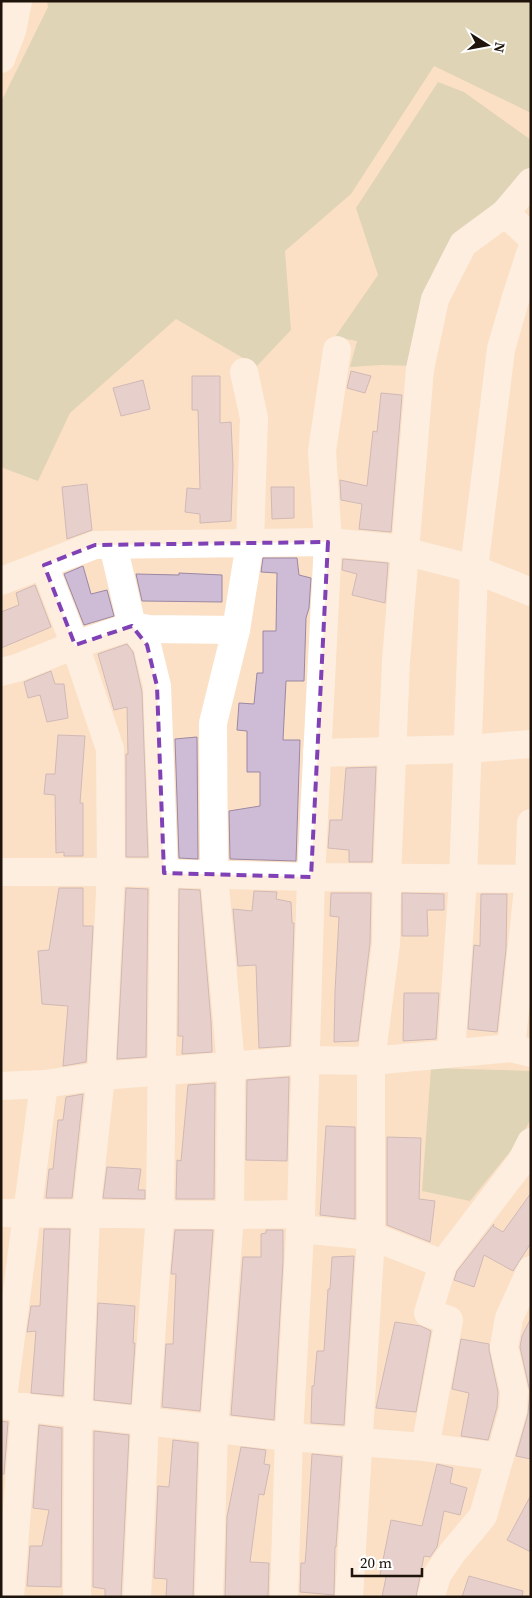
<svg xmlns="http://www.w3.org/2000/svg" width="532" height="1598" viewBox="0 0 532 1598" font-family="'Source Serif 4',serif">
	<rect width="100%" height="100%" fill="#fbe0c5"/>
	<g fill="#bfc5a6">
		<path d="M 47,1 L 531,1 L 531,113 L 434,66 L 351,194 L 285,251 L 291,330 L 257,366 L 176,319 L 70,413 L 38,481 L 3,468 L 1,463 L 1,102 L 48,7 Z"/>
		<path d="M 438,82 L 464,92 L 531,140 L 531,176 L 485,214 L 414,366 L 382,365 L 350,367 L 357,341 L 335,337 L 378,275 L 356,208 Z"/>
		<path d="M 431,1068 L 531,1071 L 531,1119 L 518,1142 L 470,1201 L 422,1191 Z"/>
	</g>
	<g fill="#cebbd6" stroke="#9b88a3">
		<path d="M 351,371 L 371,376 L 365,393 L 347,388 Z"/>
		<path d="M 192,376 L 220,376 L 220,423 L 231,422 L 233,466 L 231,521 L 200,523 L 200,514 L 185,512 L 187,488 L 200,489 L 198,410 L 192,410 Z"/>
		<path d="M 143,380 L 150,409 L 121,416 L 113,388 Z"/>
		<path d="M 381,393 L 402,395 L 391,532 L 359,529 L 362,504 L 341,500 L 340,480 L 367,486 L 373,431 L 377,432 Z"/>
		<path d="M 87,484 L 92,530 L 67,539 L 62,487 Z"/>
		<path d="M 271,487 L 294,487 L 294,518 L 272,519 Z"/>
		<path d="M 263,558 L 297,558 L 299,575 L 311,578 L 309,608 L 306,618 L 304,681 L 286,681 L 283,740 L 300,740 L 296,861 L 230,859 L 229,811 L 260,806 L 260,772 L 247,772 L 247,731 L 237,730 L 239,703 L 254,704 L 257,673 L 263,673 L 263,631 L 276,631 L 277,573 L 261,572 Z"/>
		<path d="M 343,559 L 388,563 L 385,603 L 352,595 L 357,574 L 342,570 Z"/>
		<path d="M 83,566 L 91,594 L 107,590 L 114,616 L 84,625 L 64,574 Z"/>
		<path d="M 179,573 L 222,575 L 222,602 L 142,601 L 136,574 L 179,575 Z"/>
		<path d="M 35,585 L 51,627 L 1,648 L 1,612 L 19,605 L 16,593 Z"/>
		<path d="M 127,644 L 133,652 L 142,692 L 148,857 L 126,857 L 126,754 L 128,754 L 127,707 L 114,710 L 98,654 Z"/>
		<path d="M 51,671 L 55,684 L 64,684 L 68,718 L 47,722 L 40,695 L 28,698 L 24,682 Z"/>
		<path d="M 58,735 L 85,736 L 80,803 L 83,803 L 83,856 L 64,856 L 64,852 L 56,853 L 55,795 L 44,794 L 46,774 L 55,774 Z"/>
		<path d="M 197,737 L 198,859 L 179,858 L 175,739 Z"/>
		<path d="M 376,767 L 372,862 L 349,862 L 349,850 L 328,848 L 330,820 L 342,820 L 346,768 Z"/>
		<path d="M 59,888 L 83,888 L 83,926 L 93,926 L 86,1062 L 63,1066 L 68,1006 L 42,1004 L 38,951 L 49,950 Z"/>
		<path d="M 126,888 L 148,889 L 146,1057 L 117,1059 Z"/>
		<path d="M 179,889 L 200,890 L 211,1021 L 212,1052 L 182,1054 L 183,1036 L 178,1036 Z"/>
		<path d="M 254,891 L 277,892 L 276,899 L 291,902 L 292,923 L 294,923 L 290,1046 L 259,1048 L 256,965 L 238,966 L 233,909 L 252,911 Z"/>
		<path d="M 331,893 L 371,893 L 370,943 L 358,1041 L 334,1042 L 335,992 L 339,917 L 330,916 Z"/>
		<path d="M 402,893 L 444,894 L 444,910 L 427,910 L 428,936 L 402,936 Z"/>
		<path d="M 481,894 L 507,894 L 506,949 L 497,1032 L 468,1029 L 474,945 L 480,946 Z"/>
		<path d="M 404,993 L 439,993 L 436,1039 L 403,1041 Z"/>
		<path d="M 289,1077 L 287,1161 L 246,1160 L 247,1080 Z"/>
		<path d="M 215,1083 L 214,1199 L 176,1199 L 177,1160 L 181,1161 L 188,1085 Z"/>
		<path d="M 83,1094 L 72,1198 L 46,1198 L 49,1169 L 53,1169 L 58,1120 L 63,1120 L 66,1097 Z"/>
		<path d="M 326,1126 L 355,1127 L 355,1219 L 320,1215 Z"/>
		<path d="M 387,1137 L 421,1138 L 419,1199 L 435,1201 L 430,1242 L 387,1225 Z"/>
		<path d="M 107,1167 L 141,1169 L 138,1190 L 145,1190 L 145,1199 L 103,1198 Z"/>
		<path d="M 531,1193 L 531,1243 L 513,1271 L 484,1255 L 474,1287 L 454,1280 L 457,1271 L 494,1224 L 493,1226 L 503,1232 Z"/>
		<path d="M 44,1229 L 70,1229 L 63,1396 L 31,1393 L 36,1331 L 27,1332 L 31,1306 L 40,1306 Z"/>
		<path d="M 175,1230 L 213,1230 L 200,1411 L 162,1407 L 166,1344 L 173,1344 L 176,1274 L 171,1274 Z"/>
		<path d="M 266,1230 L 283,1230 L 283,1262 L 274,1420 L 231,1415 L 243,1257 L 261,1257 L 261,1234 L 266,1233 Z"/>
		<path d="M 354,1256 L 344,1425 L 311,1423 L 312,1386 L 314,1386 L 317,1351 L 324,1351 L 328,1289 L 330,1289 L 332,1257 Z"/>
		<path d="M 98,1303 L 135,1306 L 133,1343 L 135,1343 L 131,1404 L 94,1400 Z"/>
		<path d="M 531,1318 L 531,1459 L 516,1456 L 528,1414 L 530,1392 L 520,1347 L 522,1336 Z"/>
		<path d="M 395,1322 L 421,1326 L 431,1331 L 416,1412 L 376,1408 Z"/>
		<path d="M 461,1339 L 489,1344 L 489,1350 L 498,1392 L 497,1407 L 488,1440 L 461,1436 L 469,1393 L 452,1389 Z"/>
		<path d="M 1,1421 L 8,1422 L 4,1474 L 1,1474 Z"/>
		<path d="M 39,1425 L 62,1428 L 61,1587 L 27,1586 L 30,1546 L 42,1546 L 49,1510 L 33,1508 Z"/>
		<path d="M 94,1431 L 129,1435 L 121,1597 L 105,1597 L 105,1589 L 93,1587 Z"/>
		<path d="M 173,1440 L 198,1443 L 193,1597 L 166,1597 L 167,1579 L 154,1578 L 158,1486 L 169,1487 Z"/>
		<path d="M 241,1447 L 266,1450 L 264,1464 L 270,1465 L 264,1495 L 259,1494 L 250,1562 L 269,1563 L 268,1597 L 225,1597 L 227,1517 Z"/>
		<path d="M 312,1454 L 342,1457 L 336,1547 L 335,1547 L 334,1595 L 300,1592 L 301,1563 L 305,1563 L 306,1552 Z"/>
		<path d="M 437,1464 L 453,1468 L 450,1483 L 467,1488 L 460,1515 L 444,1511 L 437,1547 L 430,1557 L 424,1556 L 416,1597 L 382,1597 L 386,1577 L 380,1575 L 391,1520 L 422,1526 Z"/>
		<path d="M 531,1495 L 531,1552 L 507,1540 Z"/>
		<path d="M 469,1576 L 523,1591 L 522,1597 L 462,1597 Z"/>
	</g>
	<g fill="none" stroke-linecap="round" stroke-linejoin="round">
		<g stroke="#fff" stroke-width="28">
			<path d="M 1,59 L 12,31 L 18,1"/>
			<path d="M 505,213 L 531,237"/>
			<path d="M 113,545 L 132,626 L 147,645 L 157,686 L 164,873 L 160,1215 L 145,1421 L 137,1597"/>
			<path d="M 44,565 L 75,645 L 110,749 L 111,872 L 101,1076 L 86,1214 L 78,1413 L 77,1597"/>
			<path d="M 1,581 L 95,545 L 328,542 L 392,548 L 474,569 L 531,592"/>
			<path d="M 1,672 L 17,668 L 75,645 L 132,626 L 149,629 L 236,630"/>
			<path d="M 317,753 L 467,749 L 531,744"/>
			<path d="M 1,872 L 111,872 L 311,877 L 531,879"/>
			<path d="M 511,1048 L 529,879 L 531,823"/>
			<path d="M 451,1053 L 463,879 L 474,569 L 501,349 L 516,297 L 531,251"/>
			<path d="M 1,1086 L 44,1084 L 101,1076 L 306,1060 L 371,1061 L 511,1048 L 531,1053"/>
			<path d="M 1,1213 L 230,1215 L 301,1214"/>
			<path d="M 300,1229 L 371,1236 L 443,1264 L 521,1162 L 531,1142"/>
			<path d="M 1,1405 L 289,1437 L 425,1447 L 500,1457"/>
			<path d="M 2,1405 L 44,1084"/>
			<path d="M 425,1447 L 449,1320 L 428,1313 L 443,1264"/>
			<path d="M 10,1597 L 25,1407"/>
			<path d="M 209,1597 L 214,1429 L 230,1215 L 231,1066 L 214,874 L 213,723 L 236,630 L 250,543 L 254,418 L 244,372"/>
			<path d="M 284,1597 L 289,1437 L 301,1214 L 311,877 L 328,542 L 322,451 L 337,350"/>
			<path d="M 349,1597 L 371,1236 L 371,1061 L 386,944 L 387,878 L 396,661 L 420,369 L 435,299 L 463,244 L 505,213 L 531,182"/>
			<path d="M 431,1597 L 437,1575 L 452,1553 L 483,1516 L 513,1410 L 514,1391 L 504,1347 L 509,1318 L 531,1270"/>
		</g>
	</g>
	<path d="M0 0H532V1598H0ZM 328,542 L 311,877 L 164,873 L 157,686 L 147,645 L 132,626 L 75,645 L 44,565 L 95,545 Z" fill="#fbe0c5" fill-opacity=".55" fill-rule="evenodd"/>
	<path fill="none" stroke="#8041b7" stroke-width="4" stroke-dasharray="10 6" stroke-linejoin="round" d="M 328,542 L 311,877 L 164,873 L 157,686 L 147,645 L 132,626 L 75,645 L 44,565 L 95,545 Z"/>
	<rect width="532" height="1598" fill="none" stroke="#1e140b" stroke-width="5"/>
	<g transform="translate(487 45) rotate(101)" stroke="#ffffff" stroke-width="4" paint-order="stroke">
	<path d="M0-4L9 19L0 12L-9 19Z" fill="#1e140b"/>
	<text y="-8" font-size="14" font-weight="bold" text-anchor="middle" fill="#1e140b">N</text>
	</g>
	<path d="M352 1568v8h70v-8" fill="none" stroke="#1e140b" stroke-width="2.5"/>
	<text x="360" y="1568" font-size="15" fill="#1e140b" stroke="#ffffff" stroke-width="4" paint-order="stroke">20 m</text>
</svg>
